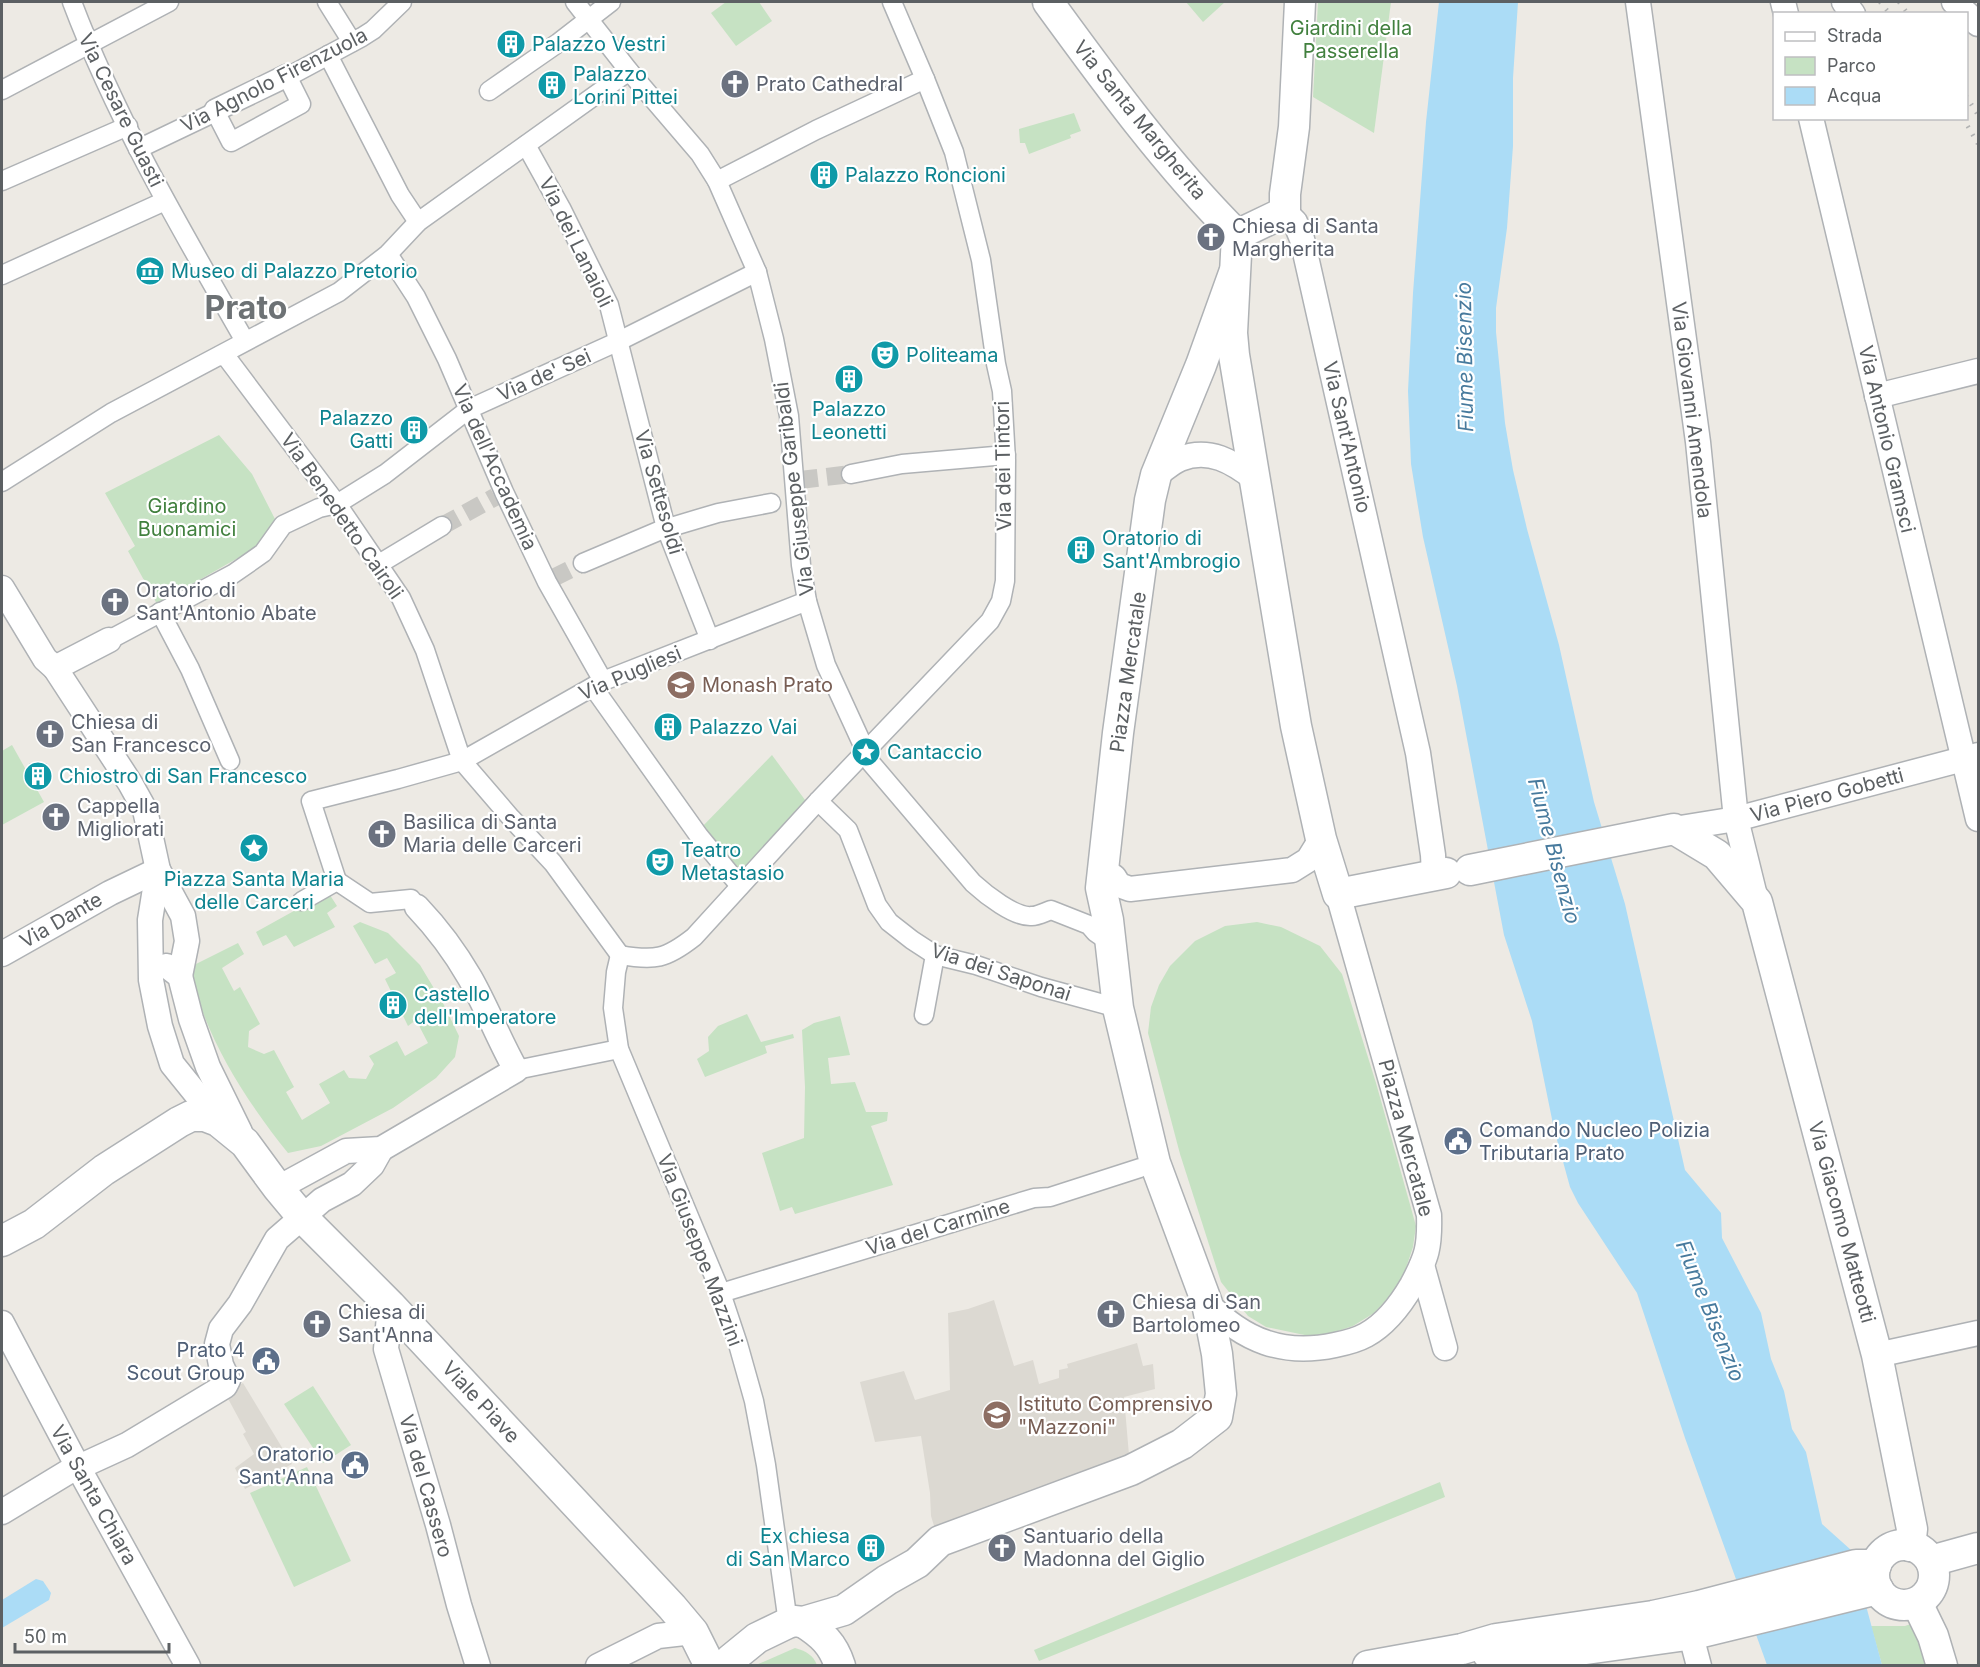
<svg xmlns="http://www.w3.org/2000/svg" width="1980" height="1667" viewBox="0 0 1980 1667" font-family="Inter,sans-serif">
	<rect width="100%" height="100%" fill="#edeae4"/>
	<g fill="#dcd9d2">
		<path d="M 994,1300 L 1014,1366 L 1033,1360 L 1039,1384 L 1059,1378 L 1059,1370 L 1068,1368 L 1067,1364 L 1137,1343 L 1143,1366 L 1153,1364 L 1155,1389 L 1124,1397 L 1129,1455 L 935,1529 L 931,1516 L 930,1493 L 921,1436 L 875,1442 L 860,1382 L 904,1371 L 915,1400 L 950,1390 L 948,1313 L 968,1309 Z"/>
		<path d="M 243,1383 L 292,1464 L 245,1489 L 235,1468 L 254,1454 L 243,1434 L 246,1432 L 225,1393 Z"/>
	</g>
	<g fill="#c6e2c3">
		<path d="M 726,2 L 759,2 L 772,21 L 736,46 L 711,13 Z"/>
		<path d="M 1186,2 L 1225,2 L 1203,22 Z"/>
		<path d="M 1318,2 L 1391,2 L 1374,133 L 1313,97 Z"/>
		<path d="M 1074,113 L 1081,131 L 1070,135 L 1071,138 L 1029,154 L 1025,143 L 1020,143 L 1019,129 Z"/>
		<path d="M 219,435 L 252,474 L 275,519 L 267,535 L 252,550 L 157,604 L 128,551 L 135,546 L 105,493 Z"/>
		<path d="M 12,745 L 44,802 L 2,825 L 2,751 Z"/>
		<path d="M 772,755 L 808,804 L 735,880 L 699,830 Z"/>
		<path d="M 328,892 L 337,906 L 327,913 L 335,927 L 294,947 L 286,935 L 263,946 L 256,932 Z"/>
		<path d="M 360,922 L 388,933 L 420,965 L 444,1005 L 459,1036 L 455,1057 L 436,1078 L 393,1108 L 321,1146 L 288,1153 C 250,1106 212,1048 195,989 C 193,981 194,973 194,965 L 238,943 L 244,954 L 222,968 L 234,991 L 240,987 L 260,1024 L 249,1031 L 248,1047 L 264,1054 L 274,1050 L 294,1087 L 286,1092 L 302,1120 L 330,1103 L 319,1084 L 344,1070 L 349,1078 L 366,1079 L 374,1064 L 369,1056 L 397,1041 L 405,1056 L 428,1043 L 416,1020 L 408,1026 L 385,979 L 396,973 L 387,958 L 375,964 L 353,926 Z"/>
		<path d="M 1257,922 L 1281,927 L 1320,946 L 1342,974 L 1376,1083 L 1416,1226 L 1413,1247 L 1404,1274 L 1391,1295 L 1374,1313 L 1353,1326 L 1335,1332 L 1314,1337 L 1266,1327 L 1248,1316 L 1221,1282 L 1180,1154 L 1148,1033 L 1151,1007 L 1159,985 L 1170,966 L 1195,941 L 1225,926 Z"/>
		<path d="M 747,1014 L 761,1042 L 793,1034 L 794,1038 L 765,1046 L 767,1053 L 705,1077 L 697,1059 L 709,1051 L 708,1037 L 718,1026 Z"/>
		<path d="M 840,1016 L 850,1055 L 828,1058 L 831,1084 L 855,1082 L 866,1112 L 888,1112 L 887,1121 L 871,1126 L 893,1185 L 795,1214 L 792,1207 L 780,1211 L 762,1153 L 804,1138 L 805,1087 L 802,1030 L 814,1023 Z"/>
		<path d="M 313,1386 L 351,1445 L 323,1463 L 284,1404 Z"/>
		<path d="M 307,1467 L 351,1561 L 294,1587 L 250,1493 Z"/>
		<path d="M 1440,1482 L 1445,1497 L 1039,1661 L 1034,1650 Z"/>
		<path d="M 1916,1622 L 1928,1665 L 1882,1665 L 1871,1626 L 1905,1626 Z"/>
		<path d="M 795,1648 C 806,1651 813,1655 817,1665 L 756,1665 Z"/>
	</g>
	<g fill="#abdcf6">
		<path d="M 1439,2 L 1518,2 L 1513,78 L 1513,146 L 1507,228 L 1496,308 L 1496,332 L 1505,423 L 1513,470 L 1527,529 L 1559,645 L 1594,802 L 1625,904 L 1685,1170 L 1721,1213 L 1722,1238 L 1761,1313 L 1771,1359 L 1784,1391 L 1792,1429 L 1806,1452 L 1822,1524 L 1851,1550 L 1882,1665 L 1767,1665 L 1685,1438 L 1637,1293 L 1578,1203 L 1570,1187 L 1554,1129 L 1532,1021 L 1504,935 L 1457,686 L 1423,537 L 1411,464 L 1408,391 L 1413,293 L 1426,122 Z"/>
		<path d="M 36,1579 L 43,1581 L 51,1593 L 49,1600 L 2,1628 L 2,1600 Z"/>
	</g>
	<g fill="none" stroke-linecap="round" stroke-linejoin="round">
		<g stroke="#c9c8c4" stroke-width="18" stroke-dasharray="18 9" stroke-linecap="butt">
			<path d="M 800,480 L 851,474"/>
			<path d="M 442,526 L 495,497"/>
			<path d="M 553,578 L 583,563"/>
		</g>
		<g stroke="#afb2b5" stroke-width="21">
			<g id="pedestrian">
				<path d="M 72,2 C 117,121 182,231 245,341"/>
				<path d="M 327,2 L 352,42"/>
				<path d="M 575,2 L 629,71 L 700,154 L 717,181 L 757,272 L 774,339 L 789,416 L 801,565 L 807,601 L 826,665 L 871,763 L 973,883 C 985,894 1015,918 1032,916 C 1038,916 1045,912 1051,910 L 1089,925 L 1095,932 L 1111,943"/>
				<path d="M 328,55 L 400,195 L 418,222"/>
				<path d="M 286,74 L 301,104 L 231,142 L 214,109 Z"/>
				<path d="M 2,90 L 169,2"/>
				<path d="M 489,91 L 558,43 L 611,2"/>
				<path d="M 526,145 L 561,208 L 609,305 L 666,528 L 710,640"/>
				<path d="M 138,149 L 280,81 L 362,37 L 373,30 L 402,2"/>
				<path d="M 2,181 L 128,126"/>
				<path d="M 717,181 L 816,130 L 925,79"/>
				<path d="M 388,254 L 416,297 L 447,359 L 504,492 L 547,582 L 603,681"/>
				<path d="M 2,275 L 165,201"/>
				<path d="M 221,356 L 227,358 L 337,504 L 401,598 L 425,650 L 462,761 L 511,818 L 553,863 L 620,955"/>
				<path d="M 851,474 L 902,464 L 1006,455"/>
				<path d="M 2,482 L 111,413 L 339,292 L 388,254 L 418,222 L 629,71"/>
				<path d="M 583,563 L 661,530 L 718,513 L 771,503"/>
				<path d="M 379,564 L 442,526"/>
				<path d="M 160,612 L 190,669 L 230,761"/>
				<path d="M 109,640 L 233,574 L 263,553 L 283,525 L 319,508 L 337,504 L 385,474 L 469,409 L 619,341 L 757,272"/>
				<path d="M 593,687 L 699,836 L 740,886"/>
				<path d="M 818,801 L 848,830 L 877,905 L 889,922 L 912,940 L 935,955 L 976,965 L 1041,987 L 1118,1008"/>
				<path d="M 337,881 L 311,801 L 398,779 L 462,761 L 603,681 L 807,601"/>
				<path d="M 302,901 L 337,881 L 370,903 L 411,899 L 417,907"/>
				<path d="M 620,955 C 655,961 666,959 694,937 L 818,801 L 990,621 L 1001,601 L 1005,581 L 1006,460 L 1002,391 L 996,364 L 981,260 L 954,152 L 925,79 L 892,2"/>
				<path d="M 620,955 L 616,972 L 613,1008 L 619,1049 L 721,1293 L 738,1344 L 754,1401 L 766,1465 L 788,1623"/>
				<path d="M 924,1015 L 935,955"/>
				<path d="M 516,1070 L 619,1049"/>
				<path d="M 721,1293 L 1034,1198 L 1050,1197 L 1140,1168"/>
			</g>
		</g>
		<g stroke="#afb2b5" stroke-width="27">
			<g id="minor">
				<path d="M 1638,2 L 1698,442 L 1736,819 L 1756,900"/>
				<path d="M 1783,2 L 1786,14"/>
				<path d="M 1844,2 L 1853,14"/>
				<path d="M 1954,2 L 1978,24"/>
				<path d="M 1811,118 L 1978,819"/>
				<path d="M 1285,212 L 1295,222 L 1302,239 L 1418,753 L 1433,855 L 1434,875"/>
				<path d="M 1877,396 L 1978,371"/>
				<path d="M 1156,475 C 1164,470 1172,462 1180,459 C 1209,447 1233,462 1255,479"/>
				<path d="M 2,588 L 45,659 L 55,668 L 130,783 L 145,810 L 158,870 L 183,916 L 187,941 L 180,976"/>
				<path d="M 55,668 L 109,640"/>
				<path d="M 1674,829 L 1736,819 L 1978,755"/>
				<path d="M 158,870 L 150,920 L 151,980 L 160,1026 L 172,1064 L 218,1121"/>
				<path d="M 1103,870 L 1114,877 L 1119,885 L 1130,889 L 1292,870 L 1308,860 L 1321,839"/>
				<path d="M 2,954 L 110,893 L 158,870"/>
				<path d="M 167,966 L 180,976 L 191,1019 L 208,1067 L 240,1132"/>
				<path d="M 278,1188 L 346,1151 L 381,1149 L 516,1070 C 499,1040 487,1008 470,978 C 455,952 437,928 417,907"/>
				<path d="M 1422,1265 L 1445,1348"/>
				<path d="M 1207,1303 C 1244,1341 1283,1356 1335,1345 C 1345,1343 1357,1340 1366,1335 C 1386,1324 1401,1304 1412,1285 C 1427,1257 1430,1247 1429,1215 L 1338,894"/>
				<path d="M 390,1305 L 386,1349 L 438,1525 L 459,1605 L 478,1666"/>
				<path d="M 2,1323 L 78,1467 L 188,1666"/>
				<path d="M 1877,1355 L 1978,1333"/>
				<path d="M 2,1512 L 68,1472 L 127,1445 L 225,1386 L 228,1380 L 221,1365 L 217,1344 L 221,1329 L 240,1304 L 277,1239 L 322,1200 L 352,1184 L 372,1165 L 381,1149"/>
				<path d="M 1694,1634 L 1694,1647 L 1699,1666"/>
				<path d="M 598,1666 L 658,1636 L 693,1632"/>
			</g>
		</g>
		<g stroke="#afb2b5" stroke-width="33">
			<g id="tertiary">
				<path d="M 1048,2 C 1107,83 1166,164 1237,235"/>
				<path d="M 1237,235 L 1232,333 L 1234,355 L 1296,726 L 1321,839 L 1338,894 L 1446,873"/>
				<path d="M 1237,235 L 1285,212 L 1285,194 L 1294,127 L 1300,2"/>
				<path d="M 1470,870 L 1674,829 L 1717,855 L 1757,902 L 1877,1355 L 1912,1529 L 1910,1546"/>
				<path d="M 2,1241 L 34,1224 L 104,1170 L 179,1122 L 191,1116 L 205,1116 L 218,1121 L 245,1143 L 278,1188 L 303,1218 L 390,1305 L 672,1607 L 693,1632 L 710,1666"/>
				<circle cx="1904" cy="1575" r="30"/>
				<path d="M 1931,1561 L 1978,1548"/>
				<path d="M 1917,1603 L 1933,1636 L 1942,1666"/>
				<path d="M 803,1622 C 822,1634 833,1644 840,1666"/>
				<path d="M 1488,1654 L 1535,1656 L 1694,1634 L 1878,1589"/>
				<path d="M 728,1666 L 730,1660 L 757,1638 L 788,1623 L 794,1621 L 803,1622 L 844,1610 L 887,1580 L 917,1563 L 940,1541 L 1131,1470 L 1182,1444 L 1217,1417 L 1221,1394 L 1217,1354 L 1207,1303 L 1155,1163 L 1118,1008 L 1108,920 L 1101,888 L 1118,733 L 1150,500 L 1156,475 L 1201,365 L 1234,273"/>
				<path d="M 1368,1666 L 1462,1649 L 1496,1639 L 1653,1616 L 1699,1606 L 1856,1565 L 1876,1565"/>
			</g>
		</g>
		<use href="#pedestrian" stroke="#fff" stroke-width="18"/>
		<use href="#minor" stroke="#fff" stroke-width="24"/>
		<use href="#tertiary" stroke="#fff" stroke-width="30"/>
		<g stroke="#b2b3b3" stroke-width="4.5" stroke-dasharray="1.5 8" stroke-linecap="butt">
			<path d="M 1880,2 L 1890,14"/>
			<path d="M 1899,2 L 1908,14"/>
			<path d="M 1966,96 L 1978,115"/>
			<path d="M 1963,118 L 1978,144"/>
		</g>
	</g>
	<defs>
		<g id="building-disc" transform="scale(1.5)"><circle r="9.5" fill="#0f9aa8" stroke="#fff"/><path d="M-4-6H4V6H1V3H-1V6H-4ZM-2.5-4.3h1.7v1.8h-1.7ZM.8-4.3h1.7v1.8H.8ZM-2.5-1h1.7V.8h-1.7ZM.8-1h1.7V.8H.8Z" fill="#fff"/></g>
		<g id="church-disc" transform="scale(1.5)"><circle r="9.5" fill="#6b7280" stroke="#fff"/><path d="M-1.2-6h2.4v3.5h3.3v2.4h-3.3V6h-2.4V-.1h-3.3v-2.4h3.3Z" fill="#fff"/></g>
		<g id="museum-disc" transform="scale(1.5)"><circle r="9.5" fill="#0f9aa8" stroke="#fff"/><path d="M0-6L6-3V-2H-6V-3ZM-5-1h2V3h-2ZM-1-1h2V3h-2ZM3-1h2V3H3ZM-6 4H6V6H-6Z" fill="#fff"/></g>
		<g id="theatre-disc" transform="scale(1.5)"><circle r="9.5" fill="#0f9aa8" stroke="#fff"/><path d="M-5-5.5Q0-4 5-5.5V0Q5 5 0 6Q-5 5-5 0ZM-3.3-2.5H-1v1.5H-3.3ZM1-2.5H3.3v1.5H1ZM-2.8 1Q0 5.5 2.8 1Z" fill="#fff"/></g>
		<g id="university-disc" transform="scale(1.5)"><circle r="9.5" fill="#8d6e63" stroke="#fff"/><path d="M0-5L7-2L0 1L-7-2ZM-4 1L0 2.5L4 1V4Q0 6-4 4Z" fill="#fff"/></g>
		<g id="sight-disc" transform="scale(1.5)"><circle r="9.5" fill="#0f9aa8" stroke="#fff"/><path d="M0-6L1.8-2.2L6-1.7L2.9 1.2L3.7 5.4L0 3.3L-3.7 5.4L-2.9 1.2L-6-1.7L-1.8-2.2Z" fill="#fff"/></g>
		<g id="civic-disc" transform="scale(1.5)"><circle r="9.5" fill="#5c6f8a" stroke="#fff"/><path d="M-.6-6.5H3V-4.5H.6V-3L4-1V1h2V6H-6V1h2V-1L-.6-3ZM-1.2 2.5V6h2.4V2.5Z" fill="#fff"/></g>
		<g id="school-disc" transform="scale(1.5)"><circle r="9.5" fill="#8d6e63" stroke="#fff"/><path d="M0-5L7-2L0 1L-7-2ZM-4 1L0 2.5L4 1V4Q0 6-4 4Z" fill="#fff"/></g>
	</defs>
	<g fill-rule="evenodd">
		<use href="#building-disc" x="511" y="44"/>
		<use href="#church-disc" x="735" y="84"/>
		<use href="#building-disc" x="552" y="85"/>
		<use href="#building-disc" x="824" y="175"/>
		<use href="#church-disc" x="1211" y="237"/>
		<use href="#museum-disc" x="150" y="271"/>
		<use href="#theatre-disc" x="885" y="355"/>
		<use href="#building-disc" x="849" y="379"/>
		<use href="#building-disc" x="414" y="430"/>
		<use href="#building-disc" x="1081" y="550"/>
		<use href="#church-disc" x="115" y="602"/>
		<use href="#university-disc" x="681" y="685"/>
		<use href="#building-disc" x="668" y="727"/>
		<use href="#church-disc" x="50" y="734"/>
		<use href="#sight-disc" x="866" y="752"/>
		<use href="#building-disc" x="38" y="776"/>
		<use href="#church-disc" x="56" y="817"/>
		<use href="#church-disc" x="382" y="834"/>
		<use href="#sight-disc" x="254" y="848"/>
		<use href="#theatre-disc" x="660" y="862"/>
		<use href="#building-disc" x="393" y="1005"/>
		<use href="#civic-disc" x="1458" y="1141"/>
		<use href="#church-disc" x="1111" y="1314"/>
		<use href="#church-disc" x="317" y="1324"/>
		<use href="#civic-disc" x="266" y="1361"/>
		<use href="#school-disc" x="997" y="1415"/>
		<use href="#civic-disc" x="355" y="1465"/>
		<use href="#building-disc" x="871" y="1548"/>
		<use href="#church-disc" x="1002" y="1548"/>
	</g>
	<g text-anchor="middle" stroke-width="4.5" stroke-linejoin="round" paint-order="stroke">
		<g font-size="20" fill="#41803e" stroke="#fff">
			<text x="1351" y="35">Giardini della<tspan x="1351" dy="23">Passerella</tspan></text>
			<text x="187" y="513">Giardino<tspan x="187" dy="23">Buonamici</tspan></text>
		</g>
		<g font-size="20" fill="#0d838f" stroke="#fff" text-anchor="start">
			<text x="532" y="51">Palazzo Vestri</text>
			<text x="573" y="81">Palazzo<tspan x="573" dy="23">Lorini Pittei</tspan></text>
			<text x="845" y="182">Palazzo Roncioni</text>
			<text x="171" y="278">Museo di Palazzo Pretorio</text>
			<text x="906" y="362">Politeama</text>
			<text x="849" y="416" text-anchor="middle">Palazzo<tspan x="849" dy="23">Leonetti</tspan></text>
			<text x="393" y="425" text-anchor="end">Palazzo<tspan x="393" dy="23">Gatti</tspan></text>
			<text x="1102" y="545">Oratorio di<tspan x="1102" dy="23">Sant'Ambrogio</tspan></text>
			<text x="689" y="734">Palazzo Vai</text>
			<text x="887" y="759">Cantaccio</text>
			<text x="59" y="783">Chiostro di San Francesco</text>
			<text x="681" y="857">Teatro<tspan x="681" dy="23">Metastasio</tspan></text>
			<text x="254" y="886" text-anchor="middle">Piazza Santa Maria<tspan x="254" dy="23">delle Carceri</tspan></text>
			<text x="414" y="1001">Castello<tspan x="414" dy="23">dell'Imperatore</tspan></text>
			<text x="850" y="1543" text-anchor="end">Ex chiesa<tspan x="850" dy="23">di San Marco</tspan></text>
		</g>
		<g font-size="20" fill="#5c6063" stroke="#fff">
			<text transform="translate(274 80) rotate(-27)" y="7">Via Agnolo Firenzuola</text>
			<text transform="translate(121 110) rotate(64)" y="7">Via Cesare Guasti</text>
			<text transform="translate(1140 120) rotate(51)" y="7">Via Santa Margherita</text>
			<text transform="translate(576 242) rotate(64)" y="7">Via dei Lanaioli</text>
			<text transform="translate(544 375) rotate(-24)" y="7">Via de' Sei</text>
			<text transform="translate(1692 410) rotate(83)" y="7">Via Giovanni Amendola</text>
			<text transform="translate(1347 437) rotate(77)" y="7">Via Sant'Antonio</text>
			<text transform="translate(1887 439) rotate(77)" y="7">Via Antonio Gramsci</text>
			<text transform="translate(1003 466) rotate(-91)" y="7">Via dei Tintori</text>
			<text transform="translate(495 467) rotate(66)" y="7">Via dell'Accademia</text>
			<text transform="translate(794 489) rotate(-97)" y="7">Via Giuseppe Garibaldi</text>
			<text transform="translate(659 492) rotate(74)" y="7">Via Settesoldi</text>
			<text transform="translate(342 516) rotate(55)" y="7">Via Benedetto Cairoli</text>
			<text transform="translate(1128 672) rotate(-82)" y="7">Piazza Mercatale</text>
			<text transform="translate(630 673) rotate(-23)" y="7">Via Pugliesi</text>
			<text transform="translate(1827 795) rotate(-15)" y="7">Via Piero Gobetti</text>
			<text transform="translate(61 920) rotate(-30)" y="7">Via Dante</text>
			<text transform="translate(1001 972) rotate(18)" y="7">Via dei Saponai</text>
			<text transform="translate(1406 1138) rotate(75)" y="7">Piazza Mercatale</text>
			<text transform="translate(1842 1222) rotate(75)" y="7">Via Giacomo Matteotti</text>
			<text transform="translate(938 1227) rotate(-17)" y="7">Via del Carmine</text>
			<text transform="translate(700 1250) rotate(69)" y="7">Via Giuseppe Mazzini</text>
			<text transform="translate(481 1402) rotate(47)" y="7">Viale Piave</text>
			<text transform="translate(426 1486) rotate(74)" y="7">Via del Cassero</text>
			<text transform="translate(94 1495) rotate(61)" y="7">Via Santa Chiara</text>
		</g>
		<g font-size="20" fill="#5b616d" stroke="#fff" text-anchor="start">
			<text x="756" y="91">Prato Cathedral</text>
			<text x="1232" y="233">Chiesa di Santa<tspan x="1232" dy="23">Margherita</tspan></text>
			<text x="136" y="597">Oratorio di<tspan x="136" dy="23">Sant'Antonio Abate</tspan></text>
			<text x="71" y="729">Chiesa di<tspan x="71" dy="23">San Francesco</tspan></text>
			<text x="77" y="813">Cappella<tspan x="77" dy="23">Migliorati</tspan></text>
			<text x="403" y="829">Basilica di Santa<tspan x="403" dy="23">Maria delle Carceri</tspan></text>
			<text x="1132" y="1309">Chiesa di San<tspan x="1132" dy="23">Bartolomeo</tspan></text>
			<text x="338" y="1319">Chiesa di<tspan x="338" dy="23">Sant'Anna</tspan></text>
			<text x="1023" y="1543">Santuario della<tspan x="1023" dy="23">Madonna del Giglio</tspan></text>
		</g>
		<g font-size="20" fill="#785e54" stroke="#fff" text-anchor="start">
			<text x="702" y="692">Monash Prato</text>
			<text x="1018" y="1411">Istituto Comprensivo<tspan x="1018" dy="23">"Mazzoni"</tspan></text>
		</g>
		<g font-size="20" fill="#4e5e75" stroke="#fff" text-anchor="end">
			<text x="1479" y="1137" text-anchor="start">Comando Nucleo Polizia<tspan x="1479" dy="23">Tributaria Prato</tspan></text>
			<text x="245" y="1357">Prato 4<tspan x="245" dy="23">Scout Group</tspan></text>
			<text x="334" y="1461">Oratorio<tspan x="334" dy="23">Sant'Anna</tspan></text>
		</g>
		<g font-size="21" font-style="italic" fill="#477a9d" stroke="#fff">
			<text transform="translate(1465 357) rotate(-91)" y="7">Fiume Bisenzio</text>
			<text transform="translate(1554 851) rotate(75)" y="7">Fiume Bisenzio</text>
			<text transform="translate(1710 1311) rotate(68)" y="7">Fiume Bisenzio</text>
		</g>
		<g font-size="32" font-weight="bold" fill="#6d7275" stroke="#fff">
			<text x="246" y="319">Prato</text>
		</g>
	</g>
	<rect width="1980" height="1667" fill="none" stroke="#5c6063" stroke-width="6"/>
	<rect x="1773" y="12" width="195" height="108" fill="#ffffff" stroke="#bebfc1" stroke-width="1.5"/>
	<rect x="1785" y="32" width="30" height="9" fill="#ffffff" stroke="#bebfc1" stroke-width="1.5"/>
	<text x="1827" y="42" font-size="18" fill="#5c6063">Strada</text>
	<rect x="1785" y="57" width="30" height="18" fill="#c6e2c3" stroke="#bebfc1" stroke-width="1.5"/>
	<text x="1827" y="72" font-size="18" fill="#5c6063">Parco</text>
	<rect x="1785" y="87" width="30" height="18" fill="#abdcf6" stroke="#bebfc1" stroke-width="1.5"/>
	<text x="1827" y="102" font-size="18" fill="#5c6063">Acqua</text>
	<path d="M15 1643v9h154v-9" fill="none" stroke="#5c6063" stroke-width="3"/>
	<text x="24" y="1643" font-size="18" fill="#5c6063" stroke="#ffffff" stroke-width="4.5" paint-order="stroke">50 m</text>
</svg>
